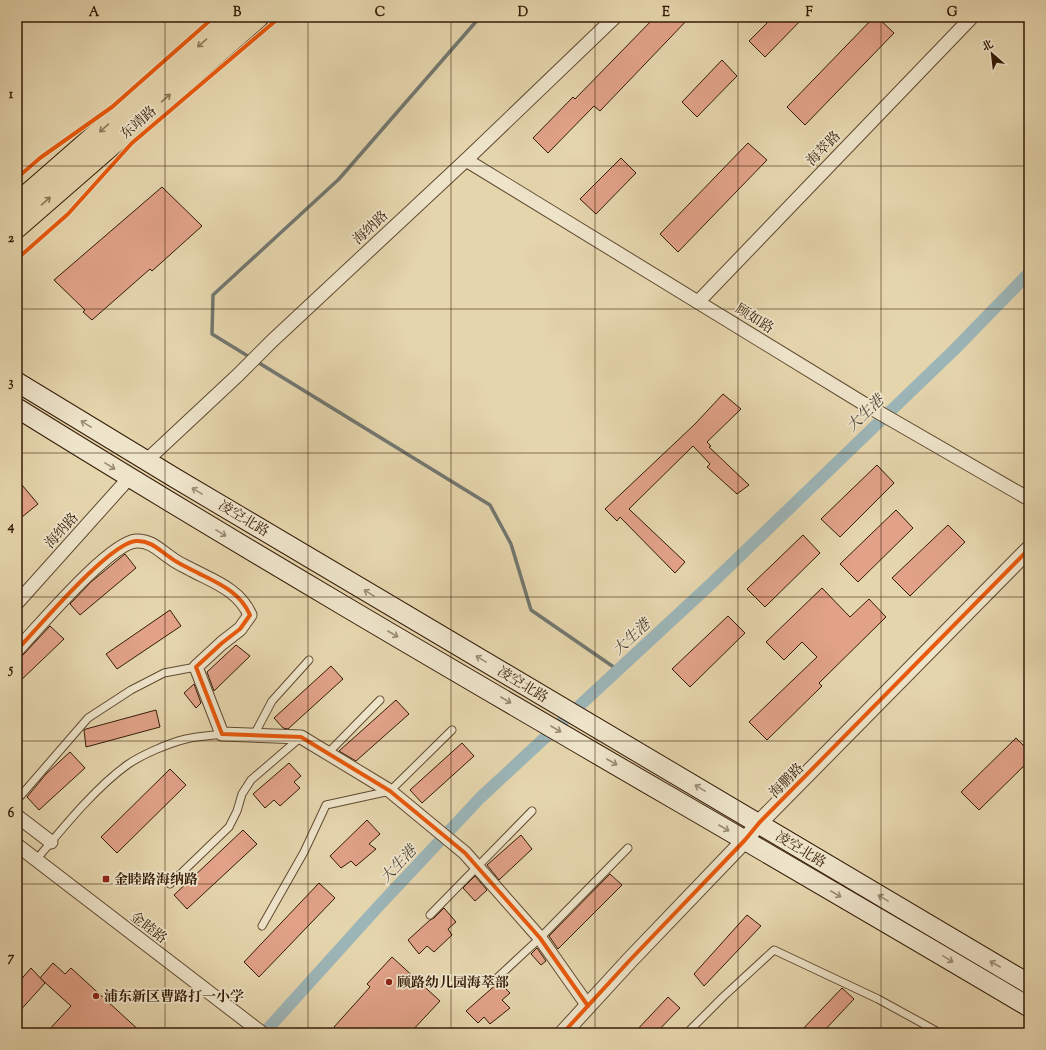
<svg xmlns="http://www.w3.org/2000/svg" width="1046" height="1050" viewBox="0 0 1046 1050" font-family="'Sorts Mill Goudy','Noto Serif SC',serif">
	<rect width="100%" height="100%" fill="#e5d5ad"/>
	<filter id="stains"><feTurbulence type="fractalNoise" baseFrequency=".005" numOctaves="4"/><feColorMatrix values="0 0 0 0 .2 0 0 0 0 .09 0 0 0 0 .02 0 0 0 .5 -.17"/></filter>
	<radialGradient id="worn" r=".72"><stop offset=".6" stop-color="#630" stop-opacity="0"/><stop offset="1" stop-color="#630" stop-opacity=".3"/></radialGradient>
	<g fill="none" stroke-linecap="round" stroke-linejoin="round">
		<path stroke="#727770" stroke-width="3.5" d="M 480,17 L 339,179 L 213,295 L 212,334 L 490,505 L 511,544 L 531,610 L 618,670"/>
		<path stroke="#9cb5b7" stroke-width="12" d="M 264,1033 L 376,909 L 480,798 L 713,582 L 955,349 L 1029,273"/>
	</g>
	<g fill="#e1a288" stroke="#341b06">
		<path d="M 655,17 L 690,17 L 600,111 L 594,106 L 548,153 L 533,138 L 573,97 L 575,99 Z"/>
		<path d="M 773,17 L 804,17 L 765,57 L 749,41 Z"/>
		<path d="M 874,17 L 877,17 L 894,33 L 805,125 L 787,107 Z"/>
		<path d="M 722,60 L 737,76 L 697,117 L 682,102 Z"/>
		<path d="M 748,143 L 767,160 L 678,252 L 660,234 Z"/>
		<path d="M 621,158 L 636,173 L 596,214 L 580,199 Z"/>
		<path d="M 162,187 L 202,226 L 152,271 L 150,269 L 92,320 L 83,312 L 85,310 L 54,280 Z"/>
		<path d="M 723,394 L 741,409 L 707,442 L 711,446 L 709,447 L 749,485 L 737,494 L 707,467 L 710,464 L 693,446 L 629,509 L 685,562 L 675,573 L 620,517 L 617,521 L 605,509 L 695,424 Z"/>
		<path d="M 877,465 L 894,483 L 840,537 L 821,519 Z"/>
		<path d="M 22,485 L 38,504 L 17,521 L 17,490 Z"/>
		<path d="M 896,510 L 913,528 L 858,582 L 840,564 Z"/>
		<path d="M 948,525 L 965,542 L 910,596 L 892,578 Z"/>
		<path d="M 803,535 L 820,553 L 765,607 L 747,589 Z"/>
		<path d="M 125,554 L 136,568 L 80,615 L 70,604 L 91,582 Z"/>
		<path d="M 822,588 L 850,617 L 869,599 L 886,617 L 819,683 L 822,686 L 767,740 L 749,722 L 817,657 L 802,642 L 784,660 L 766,642 Z"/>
		<path d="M 170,610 L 181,626 L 117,669 L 106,654 Z"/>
		<path d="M 728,616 L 745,633 L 690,687 L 672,669 Z"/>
		<path d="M 50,626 L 64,639 L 17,684 L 17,658 L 23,655 Z"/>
		<path d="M 236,645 L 250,656 L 214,691 L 207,672 Z"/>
		<path d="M 331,666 L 343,679 L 288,729 L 283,728 L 274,718 Z"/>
		<path d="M 194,684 L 201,703 L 196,708 L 184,693 Z"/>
		<path d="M 396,700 L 409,714 L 356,761 L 339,751 Z"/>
		<path d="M 156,710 L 160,727 L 86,747 L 84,730 L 86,729 Z"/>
		<path d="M 1016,738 L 1029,751 L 1029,761 L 979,810 L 961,792 Z"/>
		<path d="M 462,743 L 474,756 L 422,803 L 410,790 Z"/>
		<path d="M 70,752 L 85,768 L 39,810 L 27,797 L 46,774 Z"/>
		<path d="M 289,763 L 301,776 L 294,782 L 300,788 L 280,806 L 274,800 L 265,808 L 253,794 Z"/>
		<path d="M 170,769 L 186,785 L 117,853 L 101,837 Z"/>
		<path d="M 367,820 L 380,834 L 369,844 L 376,849 L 356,866 L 351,861 L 341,868 L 330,856 Z"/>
		<path d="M 243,830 L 257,844 L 187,909 L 174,895 Z"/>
		<path d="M 521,835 L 532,849 L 499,880 L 487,865 Z"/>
		<path d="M 610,874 L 622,885 L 558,949 L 549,936 Z"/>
		<path d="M 475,876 L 487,890 L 475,901 L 463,888 Z"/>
		<path d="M 319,883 L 335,898 L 259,977 L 244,962 Z"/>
		<path d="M 444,908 L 456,922 L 448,929 L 452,935 L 434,952 L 427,946 L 419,954 L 408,940 L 430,920 L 434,918 Z"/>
		<path d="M 747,915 L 761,926 L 704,986 L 694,974 Z"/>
		<path d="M 537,948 L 546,961 L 541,965 L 531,954 Z"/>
		<path d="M 392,957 L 440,1001 L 410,1033 L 340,1033 L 334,1027 L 370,987 L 367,984 Z"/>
		<path d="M 53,963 L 65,974 L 71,968 L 142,1033 L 46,1033 L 71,1006 L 40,978 Z"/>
		<path d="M 31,968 L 45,983 L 17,1014 L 17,984 Z"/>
		<path d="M 499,982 L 510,993 L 502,1000 L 510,1008 L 490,1024 L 484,1017 L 478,1023 L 466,1011 Z"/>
		<path d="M 842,988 L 854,999 L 822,1033 L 799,1033 Z"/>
		<path d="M 668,997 L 680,1008 L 656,1033 L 634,1033 Z"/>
	</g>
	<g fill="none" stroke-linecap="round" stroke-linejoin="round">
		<g stroke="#604a30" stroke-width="9">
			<g id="service">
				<path d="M 254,735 L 272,701 L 309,660"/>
				<path d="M 328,753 L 380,700"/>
				<path d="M 17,800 L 88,718 L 131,690 L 164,673 L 196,667"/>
				<path d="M 36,860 C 62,829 95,788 127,765 C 141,755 169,743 186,739 C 198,736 210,736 222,734"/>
				<path d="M 170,884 L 229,827 L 237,811 L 242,794 L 251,780 L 301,737"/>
				<path d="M 430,915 L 532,811"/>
				<path d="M 262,926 L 304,852 L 326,805 L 390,791 L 452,730"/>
				<path d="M 497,978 L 540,938 L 628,848"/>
				<path d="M 687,1033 L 724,996 L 774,950 L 878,999 L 940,1033"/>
			</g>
		</g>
		<g stroke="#604a30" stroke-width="15">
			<g id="minor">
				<path d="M 466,160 L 866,405 L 1029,499"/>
				<path d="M 698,302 L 972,17"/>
				<path d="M 146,461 L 238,375 L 272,341 L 466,160 L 615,17"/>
				<path d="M 17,603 L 129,478"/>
				<path d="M 17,650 C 38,628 109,543 136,541 C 151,540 160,551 171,558 C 177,563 185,566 192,570 C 215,582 239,590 250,615 L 240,629 L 222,643 L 196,667 L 222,734 L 301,737 L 390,791 L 465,853 L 540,938 L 588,1006"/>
				<path d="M 17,816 L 51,842"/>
				<path d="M 17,845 L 262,1033"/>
			</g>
		</g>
		<g stroke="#604a30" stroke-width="18">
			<path id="tertiary" d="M 563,1033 L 630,960 L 745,840 L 759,823 L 1029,549"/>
		</g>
		<g stroke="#341b06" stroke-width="21">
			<g id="secondary">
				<path d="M 17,382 L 175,478 L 1029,984"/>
				<path d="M 17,408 C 350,615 692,807 1029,1007"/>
			</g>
		</g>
		<g stroke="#341b06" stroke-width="23">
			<g id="primary">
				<path d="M 17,204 L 231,17"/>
				<path d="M 17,227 L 258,17"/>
			</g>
		</g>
		<use href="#service" stroke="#eee4ca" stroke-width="7"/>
		<use href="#minor" stroke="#eee4ca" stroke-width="13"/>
		<use href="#tertiary" stroke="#eee4ca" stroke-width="16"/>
		<use href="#secondary" stroke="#eee4ca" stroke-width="19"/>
		<use href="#primary" stroke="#e5d5ad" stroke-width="21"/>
		<g stroke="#eee4ca" stroke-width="6">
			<g id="cycleway">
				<path d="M 17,178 L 40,158 L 112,107 L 214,17"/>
				<path d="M 17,259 L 68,214 L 132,143 L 280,17"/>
				<path d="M 17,650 C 38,628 109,543 136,541 C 151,540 160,551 171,558 C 177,563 185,566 192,570 C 215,582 239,590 250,615 L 240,629 L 222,643 L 196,667 L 222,734 L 301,737 L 390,791 L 465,853 L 540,938 L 588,1006"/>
				<path d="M 563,1033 L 630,960 L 745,840 L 759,823 L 1029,549"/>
			</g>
		</g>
		<use href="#cycleway" stroke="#e8590c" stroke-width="4"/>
	</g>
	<defs><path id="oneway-shaft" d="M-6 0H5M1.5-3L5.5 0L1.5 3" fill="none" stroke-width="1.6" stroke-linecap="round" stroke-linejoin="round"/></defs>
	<g stroke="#8c785a">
		<use href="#oneway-shaft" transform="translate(202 43) rotate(139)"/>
		<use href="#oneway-shaft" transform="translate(166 98) rotate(-41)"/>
		<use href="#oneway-shaft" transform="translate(104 128) rotate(139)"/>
		<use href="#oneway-shaft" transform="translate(46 201) rotate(-41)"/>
	</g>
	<g stroke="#9a8a72">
		<use href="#oneway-shaft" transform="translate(86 424) rotate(-149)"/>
		<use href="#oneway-shaft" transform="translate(110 466) rotate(32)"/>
		<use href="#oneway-shaft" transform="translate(197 491) rotate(-149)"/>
		<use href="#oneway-shaft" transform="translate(221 533) rotate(31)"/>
		<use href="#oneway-shaft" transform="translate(369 593) rotate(-149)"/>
		<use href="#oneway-shaft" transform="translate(393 634) rotate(30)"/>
		<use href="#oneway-shaft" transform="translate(481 659) rotate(-149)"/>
		<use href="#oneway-shaft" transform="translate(506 700) rotate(30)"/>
		<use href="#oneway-shaft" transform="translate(556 729) rotate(30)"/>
		<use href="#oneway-shaft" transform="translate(612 762) rotate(30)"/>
		<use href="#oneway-shaft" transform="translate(700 788) rotate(-149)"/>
		<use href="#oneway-shaft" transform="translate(724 828) rotate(30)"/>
		<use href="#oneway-shaft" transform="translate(836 894) rotate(30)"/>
		<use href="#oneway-shaft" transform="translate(883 898) rotate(-149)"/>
		<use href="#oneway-shaft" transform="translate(948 959) rotate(31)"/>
		<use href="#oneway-shaft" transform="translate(995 964) rotate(-150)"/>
	</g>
	<path fill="none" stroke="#341b06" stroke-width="1" stroke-opacity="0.55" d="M 165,17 L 165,1033M 308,17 L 308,1033M 451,17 L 451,1033M 595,17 L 595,1033M 738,17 L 738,1033M 881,17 L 881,1033M 17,166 L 1029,166M 17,309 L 1029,309M 17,453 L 1029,453M 17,597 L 1029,597M 17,741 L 1029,741M 17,884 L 1029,884"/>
	<g fill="#8f2418" stroke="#eee4ca" stroke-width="1.5">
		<rect x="102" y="875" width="8" height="8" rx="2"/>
		<circle cx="389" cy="982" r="4"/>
		<circle cx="96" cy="996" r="4"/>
	</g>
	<g text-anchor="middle" stroke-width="3.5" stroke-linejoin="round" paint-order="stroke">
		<g font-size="14" fill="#341b06" stroke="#eee4ca">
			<text transform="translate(138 122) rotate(-41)" y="5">东靖路</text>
			<text transform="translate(823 148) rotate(-46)" y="5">海萃路</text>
			<text transform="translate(370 227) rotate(-43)" y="5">海纳路</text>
			<text transform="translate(755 318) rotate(32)" y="5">顾如路</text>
			<text transform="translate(244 518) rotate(31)" y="5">凌空北路</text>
			<text transform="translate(61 530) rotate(-48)" y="5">海纳路</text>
			<text transform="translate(523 684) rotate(31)" y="5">凌空北路</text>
			<text transform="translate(786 780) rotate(-45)" y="5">海鹏路</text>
			<text transform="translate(801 849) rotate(31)" y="5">凌空北路</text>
			<text transform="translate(149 927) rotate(37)" y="5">金睦路</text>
		</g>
		<g font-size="14" font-weight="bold" fill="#341b06" stroke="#eee4ca" text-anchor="start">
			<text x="114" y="884">金睦路海纳路</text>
			<text x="397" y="987">顾路幼儿园海萃部</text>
			<text x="104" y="1001">浦东新区曹路打一小学</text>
		</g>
		<g font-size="15" font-style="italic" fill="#53493b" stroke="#eee4ca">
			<text transform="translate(865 413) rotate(-44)" y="5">大生港</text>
			<text transform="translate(631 637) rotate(-43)" y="5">大生港</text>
			<text transform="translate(398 864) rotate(-47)" y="5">大生港</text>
		</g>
	</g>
	<rect width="1046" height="1050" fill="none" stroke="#e5d5ad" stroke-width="44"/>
	<g transform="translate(992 54) rotate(332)" stroke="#eee4ca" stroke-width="3" paint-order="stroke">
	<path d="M0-3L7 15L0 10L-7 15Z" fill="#341b06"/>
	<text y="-6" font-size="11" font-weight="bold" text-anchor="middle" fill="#341b06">北</text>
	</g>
	<rect x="22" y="22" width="1002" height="1006" fill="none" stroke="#341b06" stroke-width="1.5"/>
	<g font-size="13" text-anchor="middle" font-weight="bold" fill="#341b06">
		<text x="94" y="16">A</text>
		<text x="237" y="16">B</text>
		<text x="380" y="16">C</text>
		<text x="523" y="16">D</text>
		<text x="666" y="16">E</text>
		<text x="809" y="16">F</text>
		<text x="952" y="16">G</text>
		<text x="11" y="98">1</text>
		<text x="11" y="242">2</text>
		<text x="11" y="386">3</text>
		<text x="11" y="530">4</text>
		<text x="11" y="673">5</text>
		<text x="11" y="817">6</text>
		<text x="11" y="961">7</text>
	</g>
	<rect width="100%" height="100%" filter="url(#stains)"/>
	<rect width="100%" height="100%" fill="url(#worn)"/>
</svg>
